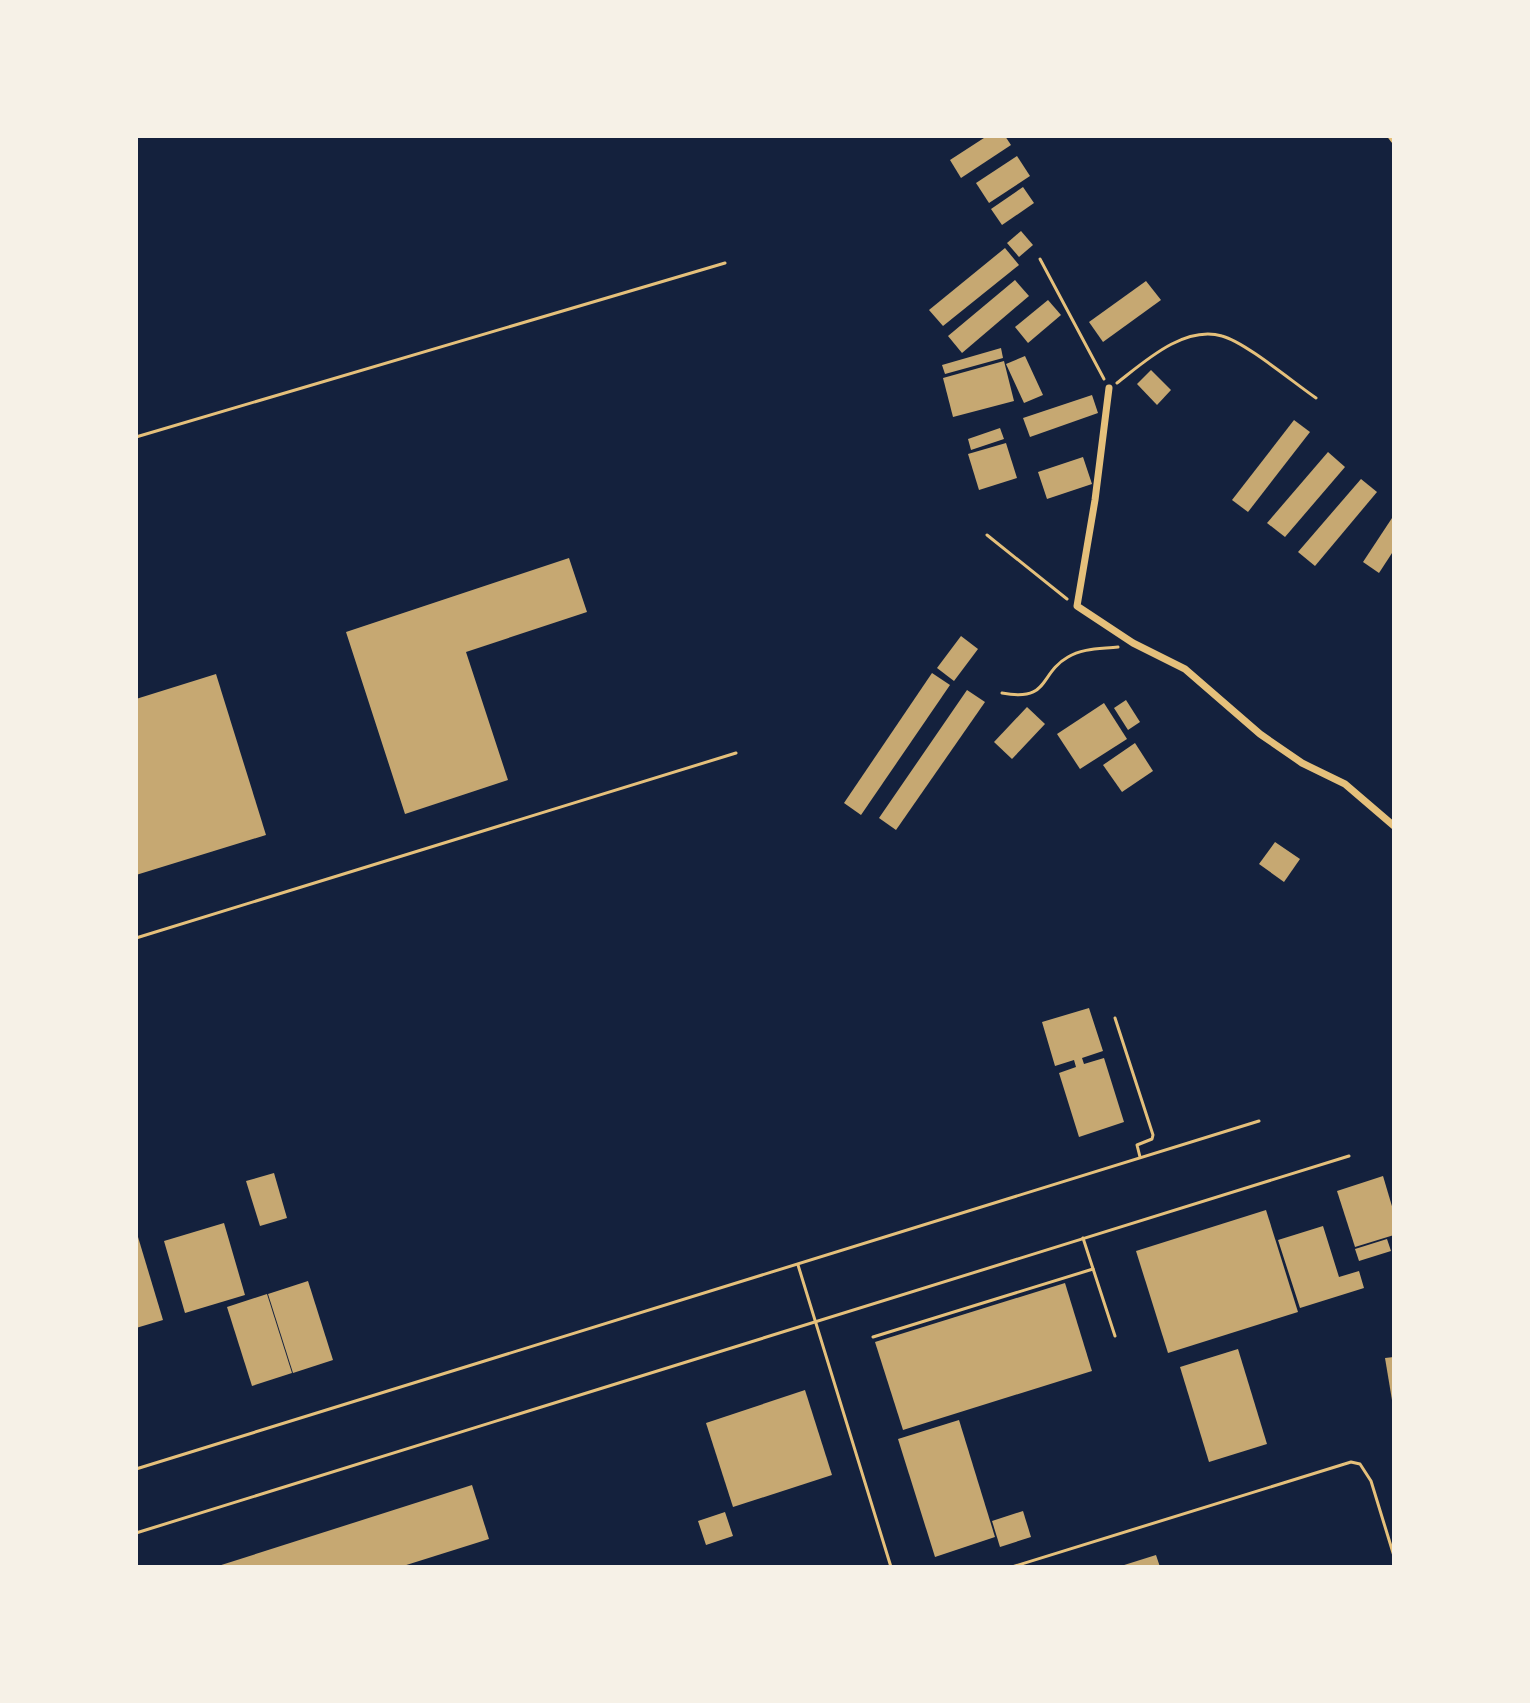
<svg xmlns="http://www.w3.org/2000/svg" width="1530" height="1703" viewBox="0 0 1530 1703" font-family="'Fira Sans',sans-serif">
	<rect width="100%" height="100%" fill="#14213d"/>
	<g fill="#c6a872">
		<path d="M 987,136 L 1005,136 L 1011,145 L 961,178 L 950,160 Z"/>
		<path d="M 1017,156 L 1030,176 L 989,203 L 976,183 Z"/>
		<path d="M 1023,187 L 1034,203 L 1002,225 L 991,209 Z"/>
		<path d="M 1021,231 L 1033,245 L 1019,257 L 1007,243 Z"/>
		<path d="M 1005,248 L 1019,265 L 943,326 L 929,310 Z"/>
		<path d="M 1015,280 L 1029,296 L 962,353 L 948,336 Z"/>
		<path d="M 1146,281 L 1161,300 L 1103,342 L 1089,322 Z"/>
		<path d="M 1048,300 L 1061,315 L 1028,343 L 1015,327 Z"/>
		<path d="M 1001,348 L 1003,358 L 945,374 L 942,365 Z"/>
		<path d="M 1025,356 L 1043,395 L 1024,403 L 1006,364 Z"/>
		<path d="M 1004,361 L 1014,401 L 953,417 L 943,378 Z"/>
		<path d="M 1151,370 L 1171,390 L 1157,405 L 1137,384 Z"/>
		<path d="M 1092,395 L 1098,413 L 1030,437 L 1023,418 Z"/>
		<path d="M 1294,420 L 1310,432 L 1248,512 L 1232,500 Z"/>
		<path d="M 1000,428 L 1004,439 L 971,450 L 968,439 Z"/>
		<path d="M 1006,443 L 1017,478 L 979,490 L 968,454 Z"/>
		<path d="M 1328,452 L 1345,467 L 1285,537 L 1267,523 Z"/>
		<path d="M 1083,457 L 1092,484 L 1047,499 L 1038,472 Z"/>
		<path d="M 1361,479 L 1377,492 L 1315,566 L 1298,552 Z"/>
		<path d="M 1394,515 L 1394,550 L 1379,573 L 1363,562 Z"/>
		<path d="M 569,558 L 587,612 L 466,652 L 508,780 L 405,814 L 346,632 Z"/>
		<path d="M 961,636 L 978,649 L 954,681 L 937,668 Z"/>
		<path d="M 932,673 L 950,685 L 861,815 L 844,803 Z"/>
		<path d="M 216,674 L 266,835 L 136,875 L 136,699 Z"/>
		<path d="M 967,690 L 985,702 L 896,830 L 879,818 Z"/>
		<path d="M 1126,700 L 1140,722 L 1128,730 L 1114,708 Z"/>
		<path d="M 1104,703 L 1127,739 L 1080,769 L 1057,734 Z"/>
		<path d="M 1027,707 L 1045,724 L 1012,759 L 994,742 Z"/>
		<path d="M 1135,743 L 1153,771 L 1122,792 L 1103,765 Z"/>
		<path d="M 1275,842 L 1300,859 L 1284,882 L 1259,864 Z"/>
		<path d="M 1089,1008 L 1103,1051 L 1082,1058 L 1084,1064 L 1104,1058 L 1124,1122 L 1079,1137 L 1059,1073 L 1076,1067 L 1074,1060 L 1055,1066 L 1042,1022 Z"/>
		<path d="M 274,1173 L 287,1218 L 260,1226 L 246,1181 Z"/>
		<path d="M 1383,1176 L 1394,1213 L 1394,1235 L 1355,1247 L 1337,1191 Z"/>
		<path d="M 1266,1210 L 1298,1312 L 1168,1353 L 1136,1251 Z"/>
		<path d="M 224,1223 L 245,1295 L 185,1313 L 164,1241 Z"/>
		<path d="M 1323,1226 L 1339,1277 L 1359,1271 L 1364,1288 L 1300,1308 L 1278,1240 Z"/>
		<path d="M 138,1237 L 163,1320 L 136,1328 L 136,1238 Z"/>
		<path d="M 1387,1239 L 1391,1251 L 1359,1261 L 1355,1249 Z"/>
		<path d="M 308,1281 L 333,1360 L 293,1373 L 268,1294 Z"/>
		<path d="M 1065,1283 L 1092,1371 L 903,1430 L 875,1342 Z"/>
		<path d="M 267,1294 L 292,1373 L 252,1386 L 227,1307 Z"/>
		<path d="M 1238,1349 L 1267,1444 L 1209,1462 L 1180,1367 Z"/>
		<path d="M 1394,1357 L 1394,1400 L 1392,1400 L 1385,1358 Z"/>
		<path d="M 805,1390 L 832,1475 L 733,1507 L 706,1423 Z"/>
		<path d="M 959,1420 L 995,1537 L 935,1557 L 898,1439 Z"/>
		<path d="M 472,1485 L 489,1539 L 400,1567 L 215,1567 Z"/>
		<path d="M 1023,1511 L 1031,1537 L 1000,1547 L 992,1521 Z"/>
		<path d="M 725,1512 L 733,1536 L 706,1545 L 698,1521 Z"/>
		<path d="M 1156,1555 L 1160,1567 L 1122,1567 L 1121,1566 Z"/>
	</g>
	<g fill="none" stroke-linecap="round" stroke-linejoin="round">
		<g stroke="#e5c07b" stroke-width="3">
			<path d="M 1040,259 L 1104,379"/>
			<path d="M 1117,383 C 1144,362 1184,325 1222,336 C 1245,342 1294,383 1316,398"/>
			<path d="M 987,535 L 1067,599"/>
			<path d="M 1002,693 C 1051,702 1038,674 1068,657 C 1082,648 1102,649 1118,647"/>
		</g>
		<g stroke="#e5c07b" stroke-width="3">
			<path d="M 136,437 L 725,263"/>
			<path d="M 136,938 L 736,753"/>
			<path d="M 1115,1018 L 1153,1135 L 1152,1139 L 1137,1145 L 1140,1157"/>
			<path d="M 1083,1238 L 1115,1336"/>
			<path d="M 798,1265 L 891,1567"/>
			<path d="M 873,1337 L 1093,1269"/>
			<path d="M 136,1469 L 1259,1121"/>
			<path d="M 136,1533 L 1349,1156"/>
			<path d="M 1012,1567 L 1351,1462 L 1360,1464 L 1371,1481 L 1394,1556"/>
		</g>
		<g stroke="#e5c07b" stroke-width="7">
			<path d="M 1391,136 L 1394,140"/>
			<path d="M 1109,388 L 1095,500 L 1077,606 L 1133,643 L 1185,669 L 1260,734 L 1302,763 L 1345,784 L 1394,826"/>
		</g>
	</g>
	<rect width="1530" height="1703" fill="none" stroke="#f6f1e7" stroke-width="276"/>
</svg>
